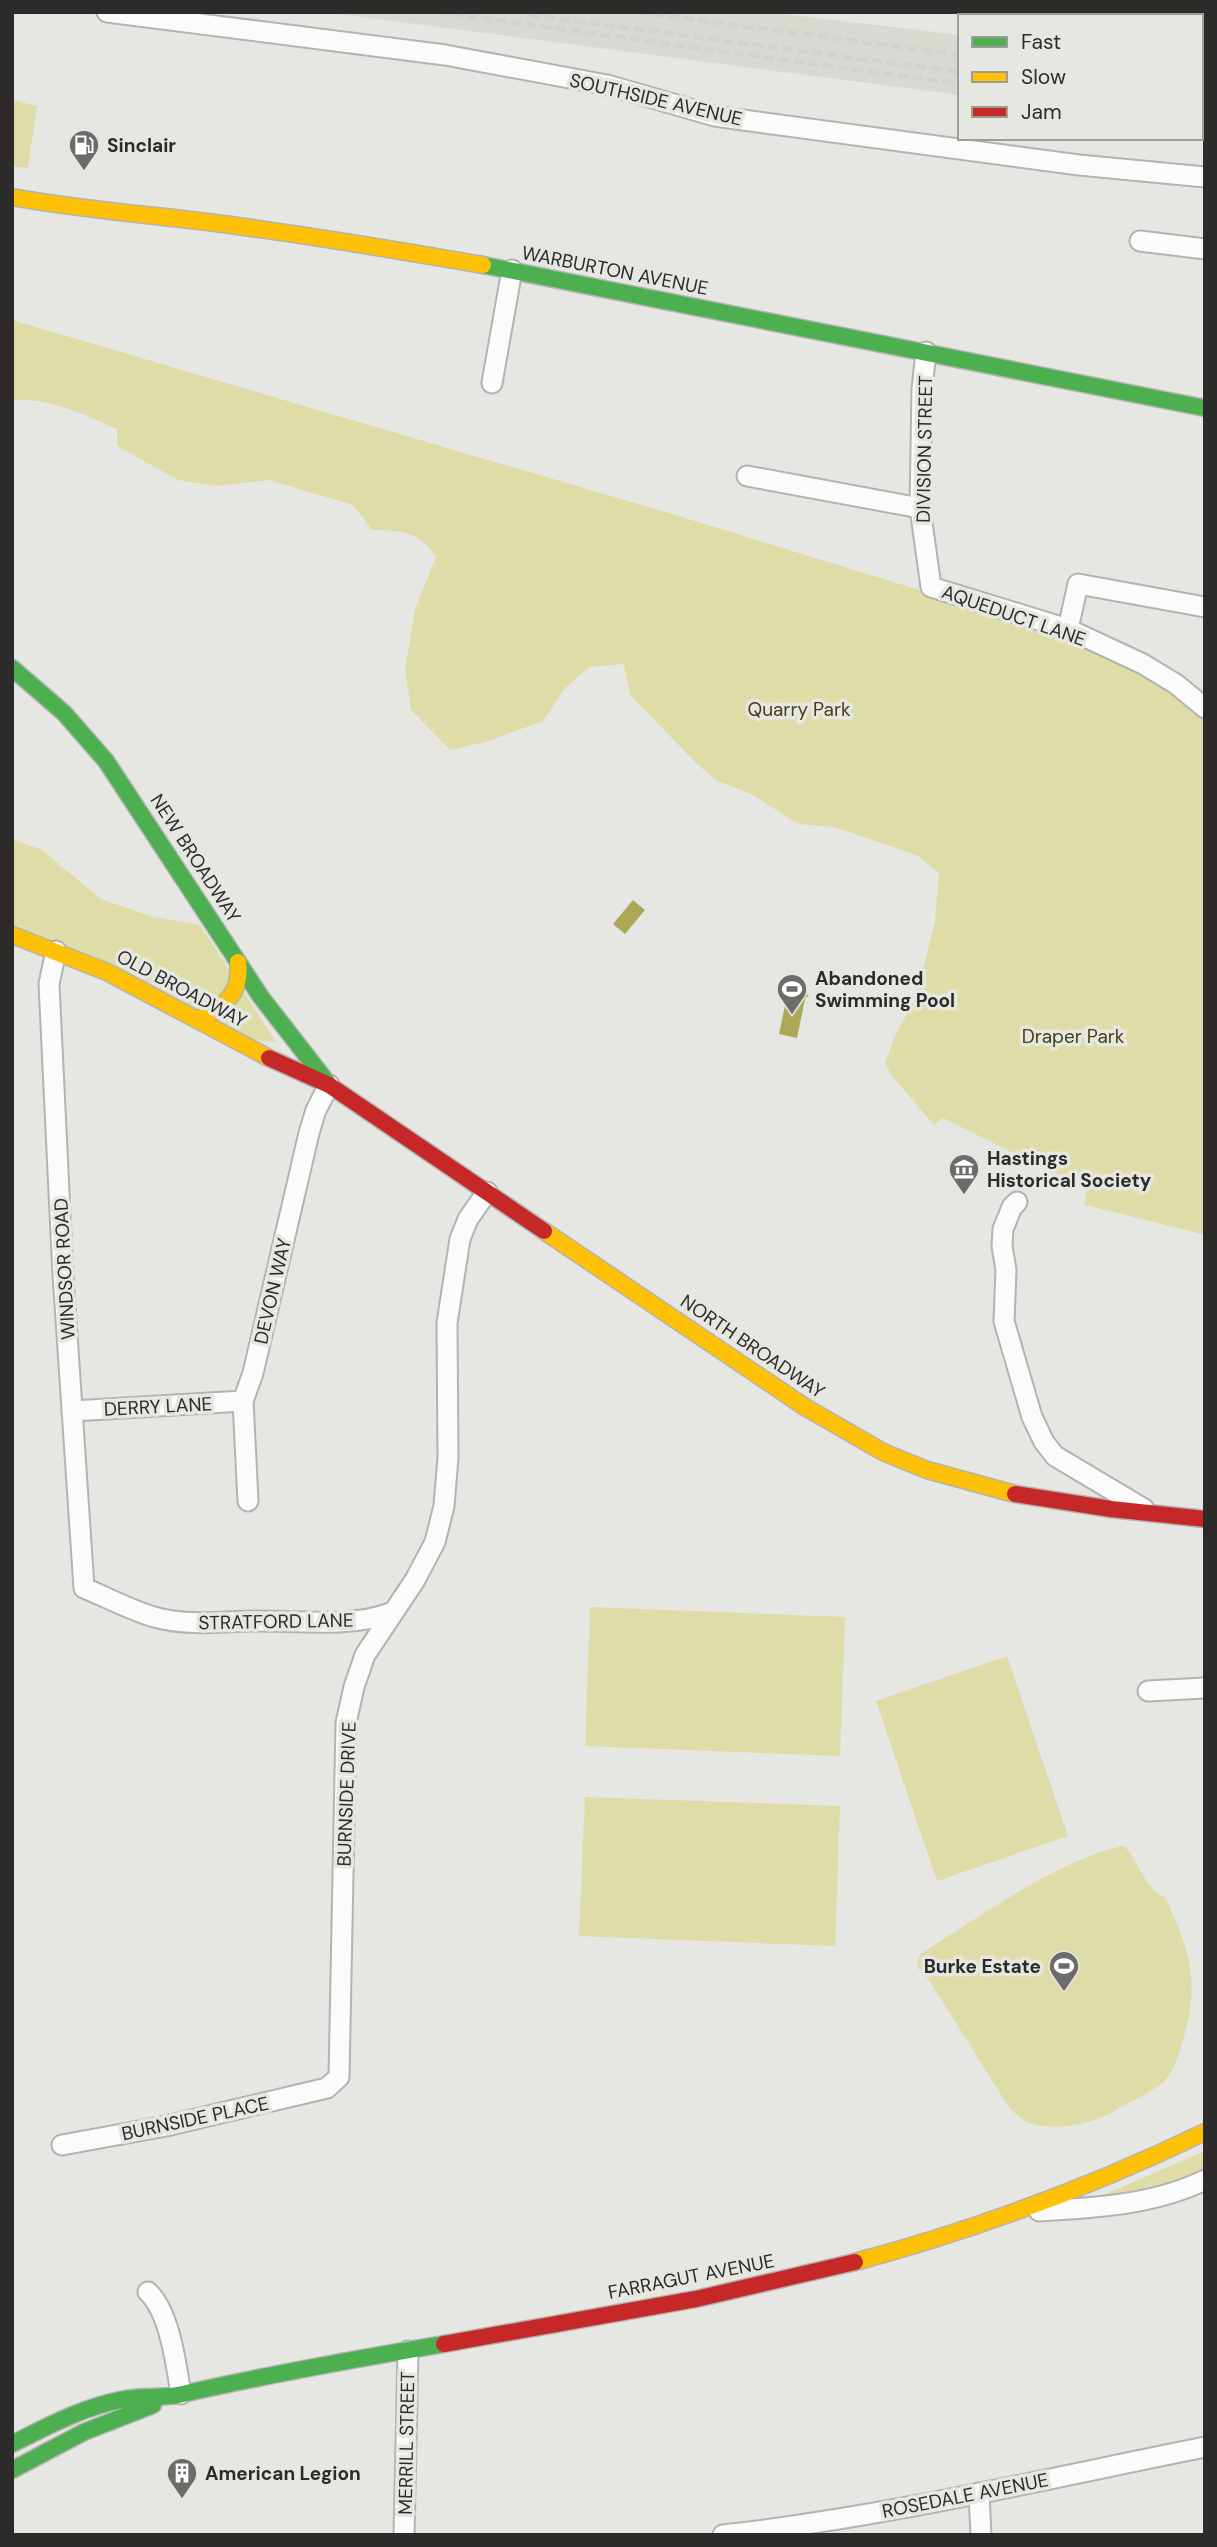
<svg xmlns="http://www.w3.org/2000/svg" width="1217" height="2547" viewBox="0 0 1217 2547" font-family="'DM Sans',sans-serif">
	<rect width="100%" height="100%" fill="#e6e6e3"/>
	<path fill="#d9d9d1" d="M 323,12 L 766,12 L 960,35 L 960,95 Z"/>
	<g fill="#dedca7">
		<path d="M 12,100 L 37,106 L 28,168 L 12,166 Z"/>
		<path d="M 12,320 L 672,514 L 1066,635 L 1170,690 L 1205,720 L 1205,1235 L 1085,1205 L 1086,1189 L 943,1118 L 934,1125 L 892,1076 L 885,1063 L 895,1036 L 916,997 L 935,922 L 939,873 L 918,856 L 876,841 L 834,827 L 798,824 L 753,795 L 716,780 L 698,765 L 630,695 L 624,664 L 589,667 L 564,689 L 543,721 L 485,742 L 450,750 L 411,710 L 405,669 L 415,609 L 436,557 C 418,530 402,531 372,530 L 353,505 L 269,480 L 216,486 L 178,480 L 117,446 L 117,429 C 84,414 49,397 12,400 Z"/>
		<path d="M 12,839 L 42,850 L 101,899 L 153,917 L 200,925 L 276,1042 L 252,1040 L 12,930 Z"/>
		<path d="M 590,1607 L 845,1617 L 840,1756 L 585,1746 Z"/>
		<path d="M 1007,1656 L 1068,1836 L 937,1881 L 876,1701 Z"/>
		<path d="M 585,1797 L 840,1806 L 835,1946 L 579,1936 Z"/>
		<path d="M 1124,1846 C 1140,1861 1144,1890 1165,1897 C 1191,1953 1201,1985 1181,2046 C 1177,2060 1173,2074 1162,2083 C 1147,2095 1127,2103 1111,2113 C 1088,2125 1052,2132 1027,2122 C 1021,2119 1015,2113 1010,2109 L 929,1980 L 917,1967 L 920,1954 C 977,1919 1060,1858 1124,1846 Z"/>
		<path d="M 1205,2151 L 1205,2172 L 1171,2185 L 1097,2198 Z"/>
	</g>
	<g fill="#ada856">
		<path d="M 633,900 L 645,910 L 625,934 L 613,924 Z"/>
		<path d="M 788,991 L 809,995 L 805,999 L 797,1038 L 779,1034 Z"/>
	</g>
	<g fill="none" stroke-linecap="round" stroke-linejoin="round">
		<g stroke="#b3b3b1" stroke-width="23">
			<g id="street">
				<path d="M 107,12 L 445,55 L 607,85 L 715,116 L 743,120 L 1079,165 L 1205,177"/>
				<path d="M 1140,241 L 1205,249"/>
				<path d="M 926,352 L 922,389 L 920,508 L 931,587 L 1068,629 L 1143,664 L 1176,684 L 1205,708"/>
				<path d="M 492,383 L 512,270"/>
				<path d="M 747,476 L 920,508"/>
				<path d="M 1068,629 L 1078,584 L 1205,607"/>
				<path d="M 56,951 L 49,984 L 63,1275 L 84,1588 C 106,1597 130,1610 154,1617 C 186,1626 218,1622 250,1621 C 292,1620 352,1628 390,1613"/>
				<path d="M 1017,1202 L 1012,1207 L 1003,1229 L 1002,1246 L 1006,1270 L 1004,1321 L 1032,1417 L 1044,1442 L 1055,1456 L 1144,1509"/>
				<path d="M 72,1411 L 243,1401"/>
				<path d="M 248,1501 L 243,1401 L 253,1373 L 309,1133 L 316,1110 L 329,1085"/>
				<path d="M 1148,1691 L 1205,1688"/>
				<path d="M 62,2145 L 166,2126 L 327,2088 L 339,2077 L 346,1723 L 354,1687 L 365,1655 L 415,1580 L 435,1542 L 444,1506 L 448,1458 L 447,1323 L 460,1239 L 468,1219 L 487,1192"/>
				<path d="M 1039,2211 C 1095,2208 1153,2205 1205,2180"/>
				<path d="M 148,2292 C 170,2313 176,2364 181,2394"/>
				<path d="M 979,2493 L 981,2535"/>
				<path d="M 404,2535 L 408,2351"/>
				<path d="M 723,2535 C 885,2517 1045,2479 1205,2447"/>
			</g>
		</g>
		<g stroke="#b3b3b1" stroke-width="19">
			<g id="fast">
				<path d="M 483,265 L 1205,408"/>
				<path d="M 12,668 L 64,713 L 106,761 L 261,997 L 327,1082"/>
				<path d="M 12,2444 C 48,2426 85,2406 125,2399 C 143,2396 161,2398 178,2395 C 266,2375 355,2359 444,2344"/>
				<path d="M 12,2470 L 84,2432 L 153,2405"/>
			</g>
		</g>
		<g stroke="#b3b3b1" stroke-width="19">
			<g id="slow">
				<path d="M 12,197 C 77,209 142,214 208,222 C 300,234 391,249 483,265"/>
				<path d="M 12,935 L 107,972 L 269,1058"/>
				<path d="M 198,1019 C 225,1008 242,992 238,962"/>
				<path d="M 544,1231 L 805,1407 L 883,1452 L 927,1470 L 1015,1494"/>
				<path d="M 855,2262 C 978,2229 1091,2187 1205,2132"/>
			</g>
		</g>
		<g stroke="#b3b3b1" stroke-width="19">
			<g id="jam">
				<path d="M 269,1058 L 329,1085 L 544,1231"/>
				<path d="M 1015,1494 L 1111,1509 L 1205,1519"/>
				<path d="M 444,2344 L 696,2299 L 855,2262"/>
			</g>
		</g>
		<use href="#street" stroke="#fbfbfb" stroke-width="19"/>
		<use href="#fast" stroke="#4caf50" stroke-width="16"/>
		<use href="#slow" stroke="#ffc107" stroke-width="16"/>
		<use href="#jam" stroke="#c62828" stroke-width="16"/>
		<g stroke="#d2d2d1" stroke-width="5" stroke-dasharray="10 5" stroke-linecap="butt">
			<path d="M 437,12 L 960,84"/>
			<path d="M 639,12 L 960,55"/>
			<path d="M 530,15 L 960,72"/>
			<path d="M 1201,95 L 1205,95"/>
			<path d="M 1201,116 L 1205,116"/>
		</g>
	</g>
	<defs>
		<g id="fuel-pin" transform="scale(1.575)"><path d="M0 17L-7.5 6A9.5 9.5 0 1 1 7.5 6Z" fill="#6d6c6b" stroke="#e7e7e2"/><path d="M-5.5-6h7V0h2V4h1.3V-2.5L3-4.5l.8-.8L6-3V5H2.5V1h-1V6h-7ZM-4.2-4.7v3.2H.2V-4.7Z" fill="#fff"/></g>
		<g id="stadium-pin" transform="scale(1.575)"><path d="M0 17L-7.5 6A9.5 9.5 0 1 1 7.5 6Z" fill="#6d6c6b" stroke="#e7e7e2"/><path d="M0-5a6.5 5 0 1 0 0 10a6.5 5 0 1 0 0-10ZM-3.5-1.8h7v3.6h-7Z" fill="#fff"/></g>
		<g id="museum-pin" transform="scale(1.575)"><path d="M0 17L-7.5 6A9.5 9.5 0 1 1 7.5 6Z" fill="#6d6c6b" stroke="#e7e7e2"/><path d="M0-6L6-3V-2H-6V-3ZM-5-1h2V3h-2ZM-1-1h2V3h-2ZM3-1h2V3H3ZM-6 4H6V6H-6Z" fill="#fff"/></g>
		<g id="building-pin" transform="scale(1.575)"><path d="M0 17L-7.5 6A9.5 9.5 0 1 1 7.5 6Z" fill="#6d6c6b" stroke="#e7e7e2"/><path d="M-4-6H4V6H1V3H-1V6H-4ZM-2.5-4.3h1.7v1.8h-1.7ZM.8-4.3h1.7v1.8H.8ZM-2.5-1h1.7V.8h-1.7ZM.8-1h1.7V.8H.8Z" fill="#fff"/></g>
	</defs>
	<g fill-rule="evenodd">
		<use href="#fuel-pin" x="84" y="145"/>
		<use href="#stadium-pin" x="792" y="989"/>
		<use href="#museum-pin" x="964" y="1169"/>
		<use href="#stadium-pin" x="1064" y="1966"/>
		<use href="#building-pin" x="182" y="2473"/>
	</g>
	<g text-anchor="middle" stroke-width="7" stroke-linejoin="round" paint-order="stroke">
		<g font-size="19" fill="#2c2b2a" stroke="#e7e7e2">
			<text transform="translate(656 99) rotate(13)" y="7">SOUTHSIDE AVENUE</text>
			<text transform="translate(615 270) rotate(11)" y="7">WARBURTON AVENUE</text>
			<text transform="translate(924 449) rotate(-89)" y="7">DIVISION STREET</text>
			<text transform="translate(1014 615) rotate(19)" y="7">AQUEDUCT LANE</text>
			<text transform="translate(196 858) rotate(57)" y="7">NEW BROADWAY</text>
			<text transform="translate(182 988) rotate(28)" y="7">OLD BROADWAY</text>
			<text transform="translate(64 1269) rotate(-93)" y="7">WINDSOR ROAD</text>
			<text transform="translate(272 1291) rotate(-77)" y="7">DEVON WAY</text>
			<text transform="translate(753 1346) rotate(34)" y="7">NORTH BROADWAY</text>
			<text transform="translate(158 1406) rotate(-3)" y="7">DERRY LANE</text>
			<text transform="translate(276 1621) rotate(-1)" y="7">STRATFORD LANE</text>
			<text transform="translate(346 1794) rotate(-88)" y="7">BURNSIDE DRIVE</text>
			<text transform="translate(195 2118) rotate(-12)" y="7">BURNSIDE PLACE</text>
			<text transform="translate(691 2276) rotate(-11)" y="7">FARRAGUT AVENUE</text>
			<text transform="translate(406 2443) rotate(-89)" y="7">MERRILL STREET</text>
			<text transform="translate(965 2495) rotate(-11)" y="7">ROSEDALE AVENUE</text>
		</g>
		<g font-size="19" font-weight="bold" fill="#2c2b2a" stroke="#e7e7e2" text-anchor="start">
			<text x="107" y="152">Sinclair</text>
			<text x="815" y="985">Abandoned<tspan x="815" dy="22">Swimming Pool</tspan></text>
			<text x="987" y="1165">Hastings<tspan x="987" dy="22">Historical Society</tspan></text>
			<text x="1041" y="1973" text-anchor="end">Burke Estate</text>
			<text x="205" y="2480">American Legion</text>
		</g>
		<g font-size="19" fill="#434014" stroke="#e7e7e2">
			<text x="799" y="716">Quarry Park</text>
			<text x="1073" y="1043">Draper Park</text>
		</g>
	</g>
	<rect width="1217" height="2547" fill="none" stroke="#2c2b2a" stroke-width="28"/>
	<rect x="958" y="14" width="245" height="126" fill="#e7e7e2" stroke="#9c9c98" stroke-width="2"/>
	<rect x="972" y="37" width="35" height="10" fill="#4caf50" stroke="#9c9c98" stroke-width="2"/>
	<text x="1021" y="49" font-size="21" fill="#2c2b2a">Fast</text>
	<rect x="972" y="72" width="35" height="10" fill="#ffc107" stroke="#9c9c98" stroke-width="2"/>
	<text x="1021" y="84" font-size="21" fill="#2c2b2a">Slow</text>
	<rect x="972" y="107" width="35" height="10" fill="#c62828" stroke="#9c9c98" stroke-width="2"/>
	<text x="1021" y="119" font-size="21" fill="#2c2b2a">Jam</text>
</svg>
